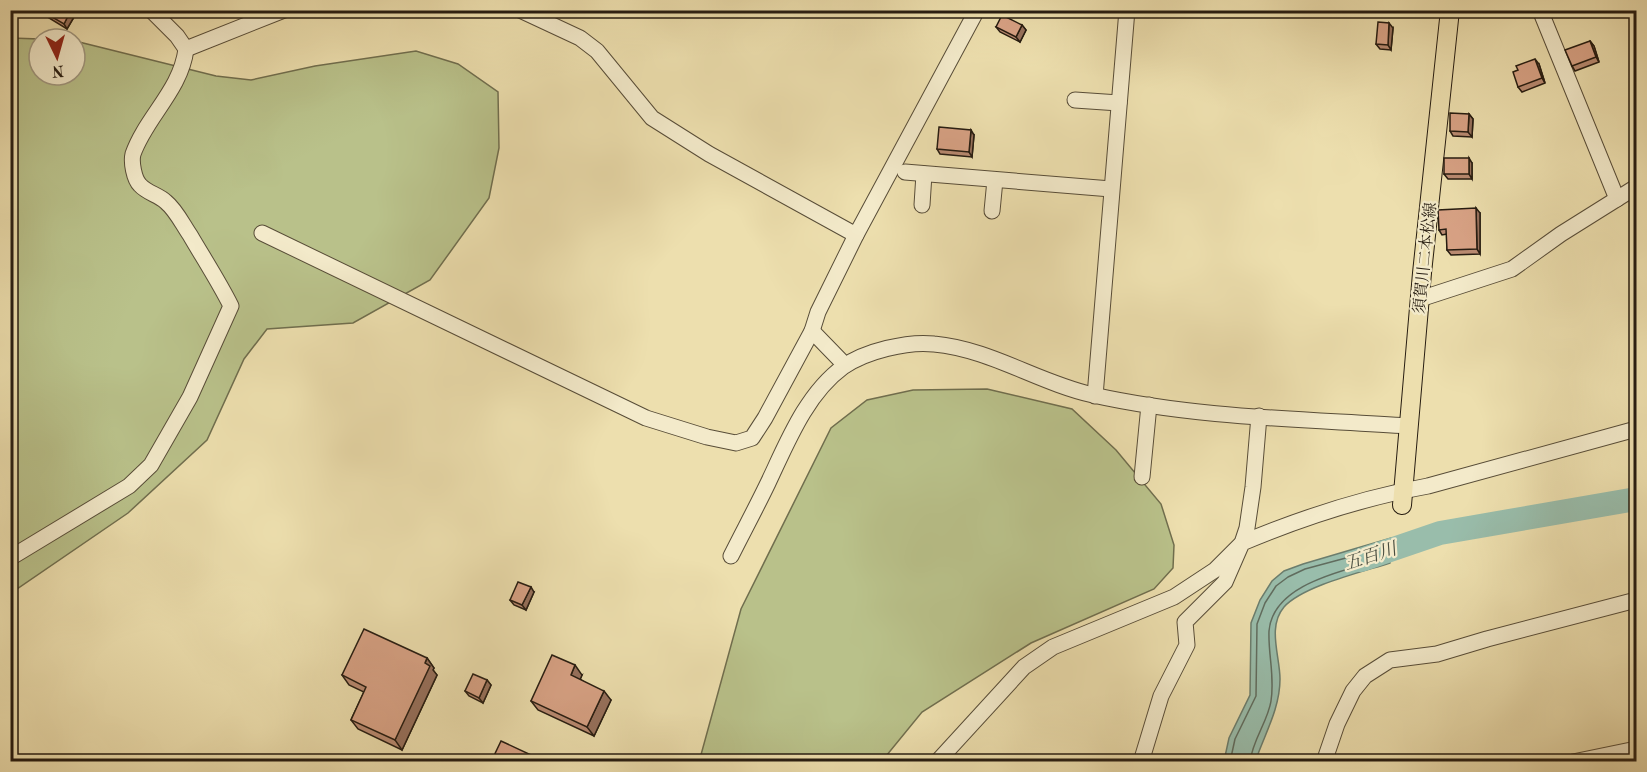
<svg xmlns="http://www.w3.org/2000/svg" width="1647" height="772" viewBox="0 0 1647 772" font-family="'Old Standard TT','Noto Serif JP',serif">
	<rect width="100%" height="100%" fill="#eddfae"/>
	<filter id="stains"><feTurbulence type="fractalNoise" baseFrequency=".00333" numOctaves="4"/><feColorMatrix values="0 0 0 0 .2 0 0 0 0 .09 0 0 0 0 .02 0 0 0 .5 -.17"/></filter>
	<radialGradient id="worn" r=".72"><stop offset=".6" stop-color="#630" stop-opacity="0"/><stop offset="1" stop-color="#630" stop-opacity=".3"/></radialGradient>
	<g fill="#b9c18a" stroke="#706e4e" stroke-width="1.5">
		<path d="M 11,38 L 39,39 L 39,75 L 75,75 L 75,41 L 216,76 L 251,80 L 315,66 L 416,51 L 458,64 L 498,92 L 499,148 L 489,198 L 430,280 L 353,323 L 267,329 L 244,359 L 207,440 L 128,513 L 11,593 Z"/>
		<path d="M 987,389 L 1072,409 L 1116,450 L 1161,504 L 1174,545 L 1173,568 L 1154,589 L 1031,643 L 922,712 L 882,761 L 699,762 L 741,609 L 831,428 L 867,400 L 913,390 Z"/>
	</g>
	<path fill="#99bdab" stroke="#6b7d6d" stroke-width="1.5" d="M 1391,538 L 1390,563 C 1362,572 1303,586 1284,607 C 1267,627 1280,656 1280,679 C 1280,706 1267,730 1258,754 L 1255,761 L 1224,761 L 1229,738 L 1250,695 L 1251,623 L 1260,600 L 1272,581 L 1284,571 L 1303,564 Z"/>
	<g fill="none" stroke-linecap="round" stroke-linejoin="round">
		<path stroke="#606c5e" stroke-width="1.5" d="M 1230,762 L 1235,739 L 1256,696 L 1257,624 L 1265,603 L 1276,586 L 1288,577 L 1305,569 L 1383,548 L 1384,550 L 1382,559 C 1345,571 1273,583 1269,631 C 1268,655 1275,676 1271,701 C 1268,721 1252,741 1250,762"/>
		<path stroke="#99bdab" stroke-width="24" d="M 1361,560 L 1440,533 L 1636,499"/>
		<g stroke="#584d38" stroke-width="17">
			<g id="minor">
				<path d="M 520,10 L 580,38 L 597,51 L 652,118 L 709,154 L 856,235"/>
				<path d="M 1540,10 L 1617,199"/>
				<path d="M 186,49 L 284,10"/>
				<path d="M 1075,100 L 1119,103"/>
				<path d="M 905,172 L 1111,189"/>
				<path d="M 922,205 L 924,174"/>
				<path d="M 992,211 L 995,180"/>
				<path d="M 262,233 L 646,418 L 707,437 L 736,443 L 752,438 L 765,418 L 812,331 L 818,312 L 856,235 L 977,10"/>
				<path d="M 1420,299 L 1512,269 L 1561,234 L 1636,187"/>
				<path d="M 812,331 L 845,365"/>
				<path d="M 1095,396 L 1127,10"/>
				<path d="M 1142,477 L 1149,405"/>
				<path d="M 731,556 C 743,532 756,508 768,483 C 787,443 806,394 843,367 C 865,351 908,341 934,344 C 990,349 1039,383 1093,395 C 1196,418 1303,419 1408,426"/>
				<path d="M 10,558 L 129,486 L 151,465 L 190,397 L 231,306 C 219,282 204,259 190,235 C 183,225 176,210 166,202 C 159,195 147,193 140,185 C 134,179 131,162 133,154 C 146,117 181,90 186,49 L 177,36 L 151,10"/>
				<path d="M 937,762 L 1024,667 L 1053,647 L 1174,597 L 1215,570 L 1242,543 L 1247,528 L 1253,487 L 1259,416"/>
				<path d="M 1141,762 L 1161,696 L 1187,645 L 1185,622 L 1225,582 L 1242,543 C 1299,519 1367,497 1428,486 L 1636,429"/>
				<path d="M 1324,762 L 1337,724 L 1353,691 L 1365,676 L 1390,660 L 1437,654 L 1487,639 L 1636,600"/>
				<path d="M 1573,762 L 1636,749"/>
			</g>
		</g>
		<g stroke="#261c11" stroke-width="20">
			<path id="major" d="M 1402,505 L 1422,273 L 1450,10"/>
		</g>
		<use href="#minor" stroke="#f3eaca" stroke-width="15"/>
		<use href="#major" stroke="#eddfae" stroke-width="18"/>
	</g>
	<g fill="#ba8b72" stroke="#261c11" stroke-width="1.5">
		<path d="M 36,10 L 67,10 L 70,12 L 74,17 L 67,29 Z"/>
		<path d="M 1022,25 L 1026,30 L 1020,42 L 1000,32 L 996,27 Z"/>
		<path d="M 1393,28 L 1391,50 L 1380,49 L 1376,44 Z"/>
		<path d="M 1590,41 L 1594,46 L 1599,62 L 1575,71 L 1572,66 Z"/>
		<path d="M 1539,64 L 1545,83 L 1522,92 L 1518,87 Z"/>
		<path d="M 1469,114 L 1473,119 L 1472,137 L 1453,136 L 1450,131 Z"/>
		<path d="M 974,135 L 972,157 L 940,154 L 937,149 Z"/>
		<path d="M 1472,163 L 1472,179 L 1448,179 L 1444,174 Z"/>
		<path d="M 1480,213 L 1480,254 L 1451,255 L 1447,250 L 1447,234 L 1442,235 L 1439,230 Z"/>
		<path d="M 534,592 L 526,610 L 514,605 L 510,600 Z"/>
		<path d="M 427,658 L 434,668 L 433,670 L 437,675 L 402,750 L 358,729 L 351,720 L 364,692 L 349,685 L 342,675 Z"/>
		<path d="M 582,675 L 580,679 L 611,700 L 594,736 L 538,710 L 531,701 Z"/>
		<path d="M 487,680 L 491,685 L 483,703 L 469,696 L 465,691 Z"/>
	</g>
	<g fill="#97715d" stroke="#261c11" stroke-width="1.5">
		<path d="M 70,12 L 74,17 L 67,29 L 64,24 Z"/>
		<path d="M 1389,23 L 1393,28 L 1391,50 L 1388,45 Z"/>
		<path d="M 1022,25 L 1026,30 L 1020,42 L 1016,37 Z"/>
		<path d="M 1590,41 L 1594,46 L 1599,62 L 1596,57 Z"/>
		<path d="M 1535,59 L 1539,64 L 1545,83 L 1542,78 Z"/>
		<path d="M 1469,114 L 1473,119 L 1472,137 L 1468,132 Z"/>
		<path d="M 971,130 L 974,135 L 972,157 L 969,152 Z"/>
		<path d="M 1469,158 L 1472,163 L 1472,179 L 1469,174 Z"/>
		<path d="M 1476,208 L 1480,213 L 1480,254 L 1477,249 Z"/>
		<path d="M 531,587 L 534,592 L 526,610 L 522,605 Z"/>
		<path d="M 427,658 L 434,668 L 433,670 L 437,675 L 402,750 L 395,740 Z"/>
		<path d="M 575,665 L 582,675 L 578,685 L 571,675 Z"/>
		<path d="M 487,680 L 491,685 L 483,703 L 479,698 Z"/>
		<path d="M 604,691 L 611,700 L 594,736 L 587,727 Z"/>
	</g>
	<g fill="#d8a285" stroke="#261c11" stroke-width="1.5">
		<path d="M 40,10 L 67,10 L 70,12 L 64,24 Z"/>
		<path d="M 1002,15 L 1022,25 L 1016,37 L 996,27 Z"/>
		<path d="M 1378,22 L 1389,23 L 1388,45 L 1376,44 Z"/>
		<path d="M 1590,41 L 1596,57 L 1572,66 L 1565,50 Z"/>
		<path d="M 1535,59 L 1542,78 L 1518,87 L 1513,72 L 1518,70 L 1516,66 Z"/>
		<path d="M 1450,113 L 1469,114 L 1468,132 L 1450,131 Z"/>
		<path d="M 939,127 L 971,130 L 969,152 L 937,149 Z"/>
		<rect x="1444" y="158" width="25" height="16"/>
		<path d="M 1476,208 L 1477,249 L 1447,250 L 1446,229 L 1439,230 L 1438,210 Z"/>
		<path d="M 518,582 L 531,587 L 522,605 L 510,600 Z"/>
		<path d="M 364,629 L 427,658 L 425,663 L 430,666 L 395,740 L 351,720 L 366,687 L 342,675 Z"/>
		<path d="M 552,655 L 575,665 L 571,675 L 604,691 L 587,727 L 531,701 Z"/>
		<path d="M 473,674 L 487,680 L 479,698 L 465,691 Z"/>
		<path d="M 501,741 L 546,762 L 491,762 Z"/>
	</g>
	<g text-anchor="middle" stroke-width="4.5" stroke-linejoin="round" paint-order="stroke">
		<g font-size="16" fill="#261c11" stroke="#f3eaca">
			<text transform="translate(1424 258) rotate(-84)" y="6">須賀川二本松線</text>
		</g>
		<g font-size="18" font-style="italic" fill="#484c3f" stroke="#f3eaca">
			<text transform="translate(1370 556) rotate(-18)" y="6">五百川</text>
		</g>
	</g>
	<rect width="1647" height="772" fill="none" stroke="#eddfae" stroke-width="36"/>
	<rect x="12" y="12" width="1623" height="748" fill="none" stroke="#261c11" stroke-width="3"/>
	<rect x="18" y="18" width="1611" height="736" fill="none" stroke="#261c11" stroke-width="1.5"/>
	<g transform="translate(57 57) rotate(175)"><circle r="28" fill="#f3eaca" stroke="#a19880" stroke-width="1.5"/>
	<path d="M0-4.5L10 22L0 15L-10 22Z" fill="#8f2418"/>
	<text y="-9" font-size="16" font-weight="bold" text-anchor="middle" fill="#261c11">N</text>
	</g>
	<rect width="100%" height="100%" filter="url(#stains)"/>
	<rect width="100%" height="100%" fill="url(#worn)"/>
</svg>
